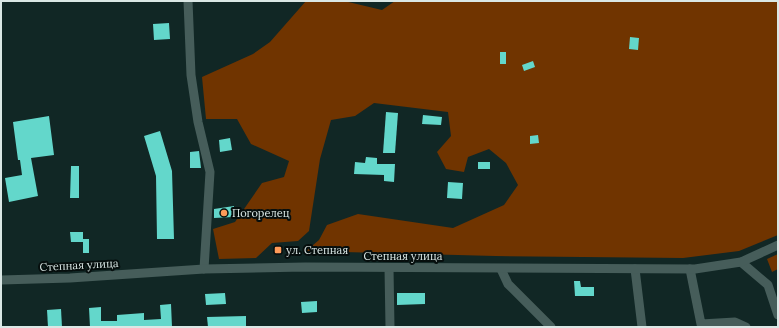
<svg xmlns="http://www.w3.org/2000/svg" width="779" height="328" viewBox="0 0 779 328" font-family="Lora,serif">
	<rect width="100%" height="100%" fill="#112725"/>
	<g fill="#703400">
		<path d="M 306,1 L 344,1 L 382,10 L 395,1 L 778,1 L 778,235 L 739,251 L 683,258 L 495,256 L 306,251 L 319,240 L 327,225 L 358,214 L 453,228 L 504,205 L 518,185 L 506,163 L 489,149 L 468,157 L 464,172 L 446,169 L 437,152 L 451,136 L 448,112 L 374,103 L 355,116 L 331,120 L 320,159 L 309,231 L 298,241 L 272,243 L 256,258 L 219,259 L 213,229 L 235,222 L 262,183 L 284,177 L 289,161 L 251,144 L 237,119 L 206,119 L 202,77 L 253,54 L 270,42 Z"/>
		<path d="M 778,254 L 778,269 L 772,272 L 767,259 Z"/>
	</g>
	<g fill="#63d7cb">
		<path d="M 169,23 L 170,39 L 154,40 L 153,24 Z"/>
		<path d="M 630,37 L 639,38 L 638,50 L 629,49 Z"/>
		<rect x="500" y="52" width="6" height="12"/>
		<path d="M 533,61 L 535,67 L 524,71 L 522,65 Z"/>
		<path d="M 386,112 L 398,113 L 395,153 L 383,153 Z"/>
		<path d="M 423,115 L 442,117 L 441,125 L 422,124 Z"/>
		<path d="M 49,116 L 54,155 L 31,158 L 38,196 L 9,202 L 5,178 L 22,175 L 20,160 L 18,160 L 13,122 Z"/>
		<path d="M 160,131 L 172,171 L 174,239 L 157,239 L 156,176 L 144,136 Z"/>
		<path d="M 538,135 L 539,143 L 530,144 L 530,136 Z"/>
		<path d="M 230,138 L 232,150 L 220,152 L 219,140 Z"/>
		<path d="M 199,151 L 201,168 L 190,168 L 190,152 Z"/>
		<path d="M 366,157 L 377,158 L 377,164 L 395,164 L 394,182 L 384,181 L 384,175 L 354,174 L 355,162 L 365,163 Z"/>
		<rect x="478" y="162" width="12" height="7"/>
		<path d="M 71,166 L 79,166 L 79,198 L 70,198 Z"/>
		<path d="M 448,182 L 463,183 L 462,199 L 447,198 Z"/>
		<path d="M 234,206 L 233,217 L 214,218 L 214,209 Z"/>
		<path d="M 70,232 L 83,232 L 83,239 L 89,239 L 89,253 L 83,253 L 83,242 L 71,242 Z"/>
		<path d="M 574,281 L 580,281 L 581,287 L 594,287 L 594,296 L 575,296 Z"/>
		<path d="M 225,293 L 226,304 L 206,305 L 205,294 Z"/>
		<path d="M 397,293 L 425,293 L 425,304 L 397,305 Z"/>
		<path d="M 317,301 L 317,312 L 302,313 L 301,302 Z"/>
		<path d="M 171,304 L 172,327 L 90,327 L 89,308 L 101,307 L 101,321 L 117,321 L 117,315 L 144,313 L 144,320 L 161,319 L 160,305 Z"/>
		<path d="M 61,309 L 62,327 L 48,327 L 47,310 Z"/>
		<path d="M 246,316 L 246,326 L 208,327 L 207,317 Z"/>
	</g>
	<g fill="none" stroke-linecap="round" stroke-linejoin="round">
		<g stroke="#465d5a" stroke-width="9">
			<path d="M 188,1 L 191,75 L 198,122 L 210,172 L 204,269"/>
			<path d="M 741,262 L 768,285 L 778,315"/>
			<path d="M 389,268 L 390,327"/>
			<path d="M 501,269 L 508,284 L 551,327"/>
			<path d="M 635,269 L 642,327"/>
			<path d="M 690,269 L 701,324 L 735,322 L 746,327"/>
			<path d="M 1,280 L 70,278 L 204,269 L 305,267 L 695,269 L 741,262 L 778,245"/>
		</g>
	</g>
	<g fill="#fe9b59" stroke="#060e0d" stroke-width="1.5">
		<circle cx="224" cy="213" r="4"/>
		<rect x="274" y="246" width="8" height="8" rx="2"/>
	</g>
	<g text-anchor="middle" stroke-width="4" stroke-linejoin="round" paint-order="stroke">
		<g font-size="11" fill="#dae7e5" stroke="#060e0d" text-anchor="start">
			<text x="232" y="217">Погорелец</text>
			<text x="286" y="254">ул. Степная</text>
		</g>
		<g font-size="11" fill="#dae7e5" stroke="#060e0d">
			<text x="403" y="260">Степная улица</text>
			<text transform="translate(79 265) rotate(-3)" y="4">Степная улица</text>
		</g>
	</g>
	<rect width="779" height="328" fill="none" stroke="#dae7e5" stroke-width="4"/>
</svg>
